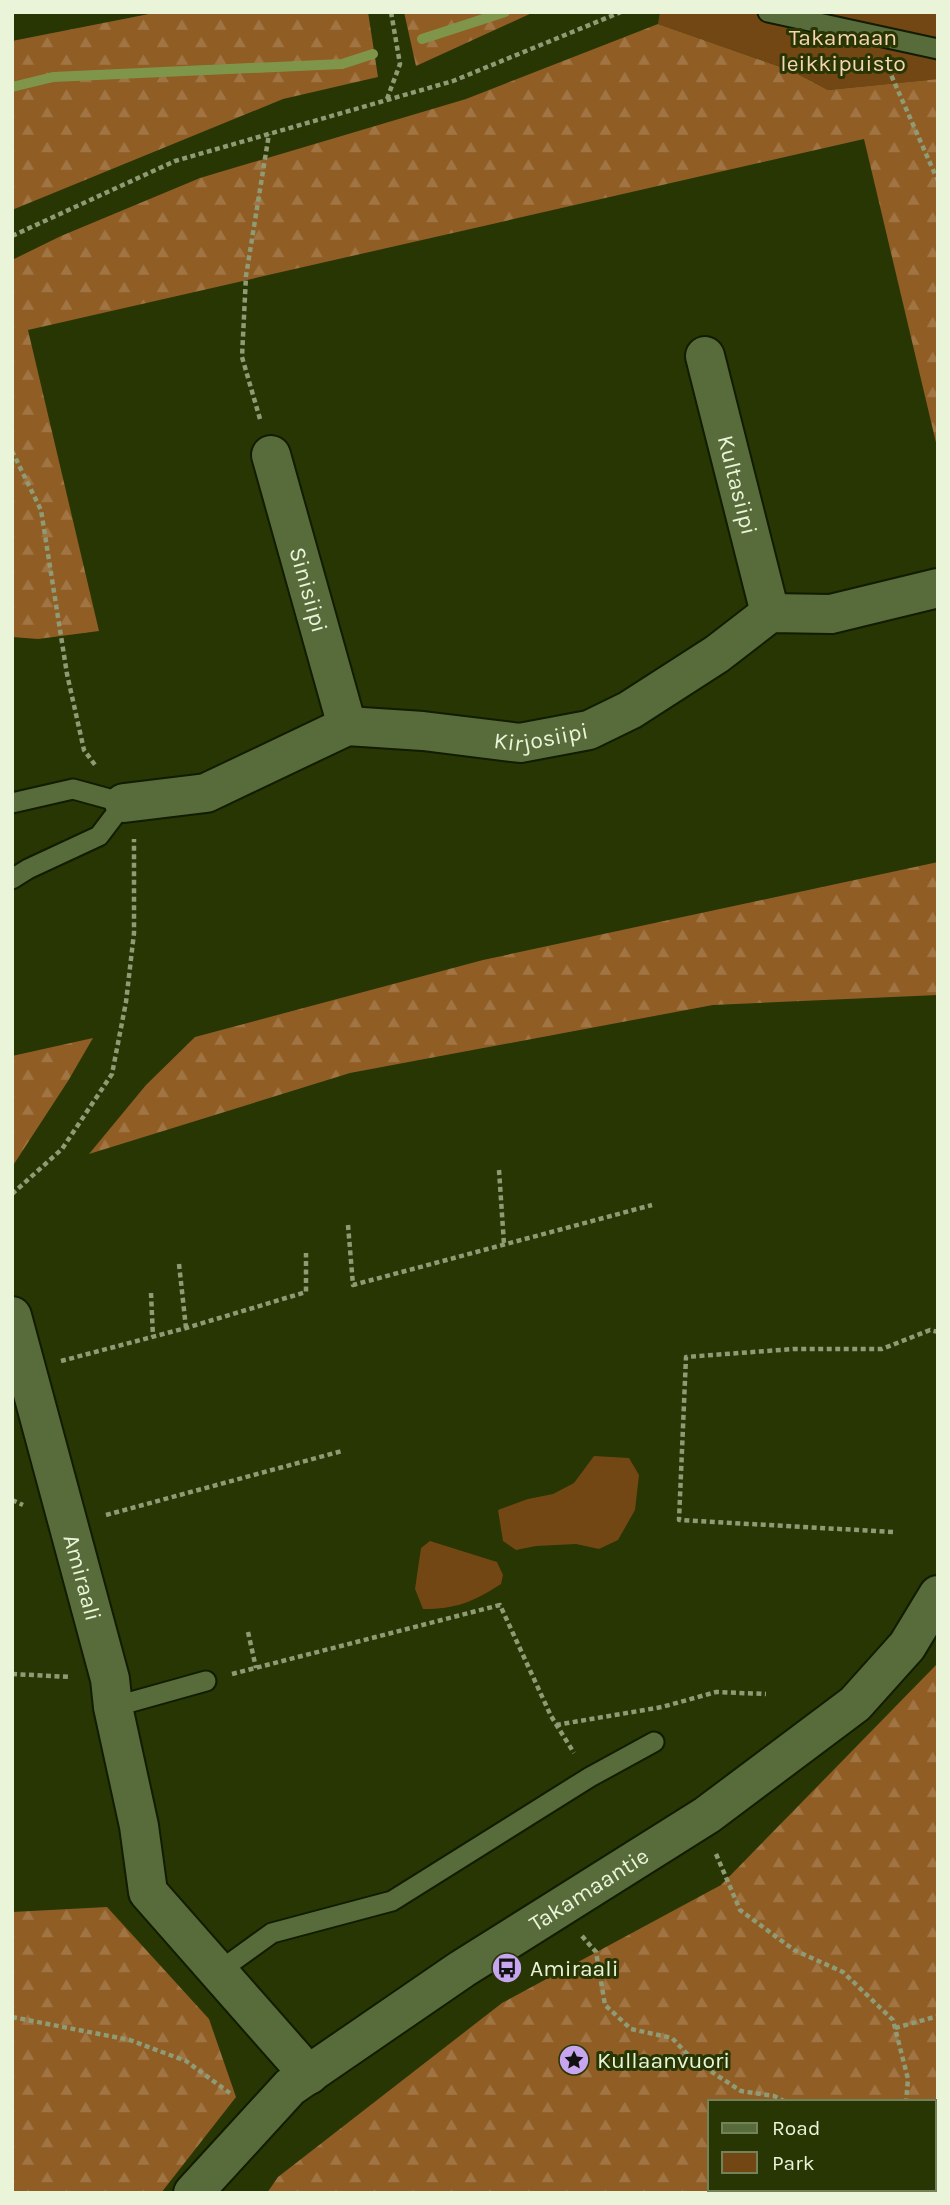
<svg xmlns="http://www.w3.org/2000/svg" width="950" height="2205" viewBox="0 0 950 2205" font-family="Karla,sans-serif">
	<defs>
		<pattern id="forest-firs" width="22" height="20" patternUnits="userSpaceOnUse" patternTransform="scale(1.75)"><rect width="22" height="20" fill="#905d24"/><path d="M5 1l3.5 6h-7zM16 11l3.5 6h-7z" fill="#a07543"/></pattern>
	</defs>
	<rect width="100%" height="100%" fill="#273603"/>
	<g fill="#734713">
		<path d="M 660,12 L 938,12 L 938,79 L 828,90 L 792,71 L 658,24 Z"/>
		<path d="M 594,1456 L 629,1458 L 639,1475 L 635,1510 L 618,1540 L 599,1549 L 576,1544 L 536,1546 L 516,1550 L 503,1541 L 498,1510 L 528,1499 L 553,1494 L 574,1483 Z"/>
		<path d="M 430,1541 L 497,1562 L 503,1575 L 501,1584 C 473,1602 456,1609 423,1609 L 415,1589 L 421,1548 Z"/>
	</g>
	<g fill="url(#forest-firs)" fill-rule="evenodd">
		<path d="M 159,12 L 368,12 L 378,77 L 283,99 L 12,210 L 12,41 Z"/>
		<path d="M 404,12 L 534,12 L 416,66 Z"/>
		<path d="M 658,24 L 792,71 L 828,90 L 938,79 L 938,451 L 864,139 L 28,330 L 99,631 L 38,639 L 12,637 L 12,260 L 61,236 L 200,178 L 466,99 Z"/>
		<path d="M 938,862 L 938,995 L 713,1005 L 350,1073 L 89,1154 L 146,1085 L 195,1037 L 483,960 Z"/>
		<path d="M 93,1038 L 68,1081 L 12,1167 L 12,1056 Z"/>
		<path d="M 938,1663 L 938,2193 L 267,2193 L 278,2177 L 502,2003 L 721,1885 ZM 710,2102 L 934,2102 L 934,2189 L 710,2189 Z"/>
		<path d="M 107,1907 L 209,2019 L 236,2097 L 161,2193 L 12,2193 L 12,1912 Z"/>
	</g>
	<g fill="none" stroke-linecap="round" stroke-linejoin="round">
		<g stroke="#7f964a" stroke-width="10">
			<path d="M 422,39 L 505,12"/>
			<path d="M 12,87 L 53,77 L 342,64 L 373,54"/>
		</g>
		<g stroke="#111c00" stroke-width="23">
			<g id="lane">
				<path d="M 768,12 L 938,49"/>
				<path d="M 12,803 L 73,789 L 124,803 L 99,836 L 28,869 L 12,879"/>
				<path d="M 113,1707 L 206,1681"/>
				<path d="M 218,1972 L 272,1933 L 392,1901 L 590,1777 L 654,1742"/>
			</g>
		</g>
		<g stroke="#111c00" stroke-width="42">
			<g id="street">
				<path id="s1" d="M 705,356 L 770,613"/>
				<path id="s2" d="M 271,455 L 347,726"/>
				<path id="s3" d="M 124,803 L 206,793 L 347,726 L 423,731 L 520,743 L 589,730 L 630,710 L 717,654 L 770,613 L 831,614 L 938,588"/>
				<path id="s4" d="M 12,1316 L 110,1679 L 113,1707 L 139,1826 L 148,1892 L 309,2075"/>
			</g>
		</g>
		<g stroke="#111c00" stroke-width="42">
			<g id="secondary">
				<path id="s5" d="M 193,2193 L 290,2087 L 462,1969 L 707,1815 L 855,1704 L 907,1646 L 938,1595"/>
			</g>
		</g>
		<g stroke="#8e9b75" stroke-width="4.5" stroke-dasharray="5 3.5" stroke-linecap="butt">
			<path d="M 888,68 L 938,181"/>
			<path d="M 387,99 L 400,64 L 391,12"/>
			<path d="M 12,236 L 175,161 L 453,81 L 621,12"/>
			<path d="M 260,419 L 242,357 L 246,276 L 269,134"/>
			<path d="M 12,451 L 41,510 L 67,674 L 84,750 L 95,765"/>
			<path d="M 499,1170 L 504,1244"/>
			<path d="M 12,1194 L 62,1149 L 112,1074 L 126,1002 L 134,933 L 134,839"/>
			<path d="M 348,1225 L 353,1285 L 652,1205"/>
			<path d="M 179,1264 L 186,1328"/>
			<path d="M 151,1293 L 153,1337"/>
			<path d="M 61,1361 L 186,1328 L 306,1292 L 306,1253"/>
			<path d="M 12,1500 L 23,1505"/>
			<path d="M 106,1515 L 342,1451"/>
			<path d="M 893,1532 L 679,1520 L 686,1357 L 793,1349 L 882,1349 L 930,1330 L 938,1332"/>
			<path d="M 248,1632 L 256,1668"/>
			<path d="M 12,1674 L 71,1677"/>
			<path d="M 232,1674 L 500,1605 L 551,1716 L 574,1753"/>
			<path d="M 556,1725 L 662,1707 L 716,1692 L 766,1694"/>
			<path d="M 716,1854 L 740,1910 L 794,1950 L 843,1972 L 893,2020 L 908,2079 L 906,2102"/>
			<path d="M 582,1936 L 596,1952 L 605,2005 L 631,2029 L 672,2038 L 692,2059 L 741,2091 L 774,2096 L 786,2102"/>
			<path d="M 12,2017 L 130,2040 L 186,2061 L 231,2094"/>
			<path d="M 895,2028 L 938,2016"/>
			<path d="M 934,2157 L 938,2157"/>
			<path d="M 859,2189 L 861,2193"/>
			<path d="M 866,2193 L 869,2189"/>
		</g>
		<use href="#lane" stroke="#586b3a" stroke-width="19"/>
		<use href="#street" stroke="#586b3a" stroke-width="38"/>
		<use href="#secondary" stroke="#586b3a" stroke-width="38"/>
	</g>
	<defs>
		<g id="bus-disc" transform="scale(1.575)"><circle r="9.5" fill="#c8a5ef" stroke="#273603"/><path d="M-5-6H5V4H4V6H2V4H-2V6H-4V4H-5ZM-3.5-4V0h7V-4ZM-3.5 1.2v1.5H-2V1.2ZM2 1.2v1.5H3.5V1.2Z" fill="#111"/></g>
		<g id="sight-disc" transform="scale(1.575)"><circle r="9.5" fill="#c8a5ef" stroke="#273603"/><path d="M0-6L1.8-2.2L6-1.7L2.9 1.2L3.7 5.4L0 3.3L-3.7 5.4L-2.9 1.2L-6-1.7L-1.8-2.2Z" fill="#111"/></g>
	</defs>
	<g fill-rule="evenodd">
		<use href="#bus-disc" x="507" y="1968"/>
		<use href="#sight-disc" x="574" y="2060"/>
	</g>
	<g text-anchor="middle" stroke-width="6" stroke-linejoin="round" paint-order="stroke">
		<g font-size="23" fill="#f8d4b2" stroke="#273603">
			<text x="843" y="45">Takamaan<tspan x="843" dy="26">leikkipuisto</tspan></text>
		</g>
		<g font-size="23" fill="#e9f4d9" stroke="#273603">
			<text dy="8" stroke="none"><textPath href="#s1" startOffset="133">Kultasiipi</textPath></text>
			<text dy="8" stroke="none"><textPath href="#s2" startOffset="140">Sinisiipi</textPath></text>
			<text dy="8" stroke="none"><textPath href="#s3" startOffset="434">Kirjosiipi</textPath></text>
			<text dy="8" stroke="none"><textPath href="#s4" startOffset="271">Amiraali</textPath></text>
			<text dy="8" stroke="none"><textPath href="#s5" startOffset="502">Takamaantie</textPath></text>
		</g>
		<g font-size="23" fill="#e9f4d9" stroke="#273603" text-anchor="start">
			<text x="530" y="1976">Amiraali</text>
			<text x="597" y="2068">Kullaanvuori</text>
		</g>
	</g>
	<rect width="950" height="2205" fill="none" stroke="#e9f4d9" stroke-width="28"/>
	<rect x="708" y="2100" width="228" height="91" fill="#273603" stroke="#758259" stroke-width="2"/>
	<rect x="722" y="2123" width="35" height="10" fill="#586b3a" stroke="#758259" stroke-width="2"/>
	<text x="772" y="2135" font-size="21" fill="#e9f4d9">Road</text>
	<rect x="722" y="2152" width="35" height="21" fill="#734713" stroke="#758259" stroke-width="2"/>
	<text x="772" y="2170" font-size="21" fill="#e9f4d9">Park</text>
</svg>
